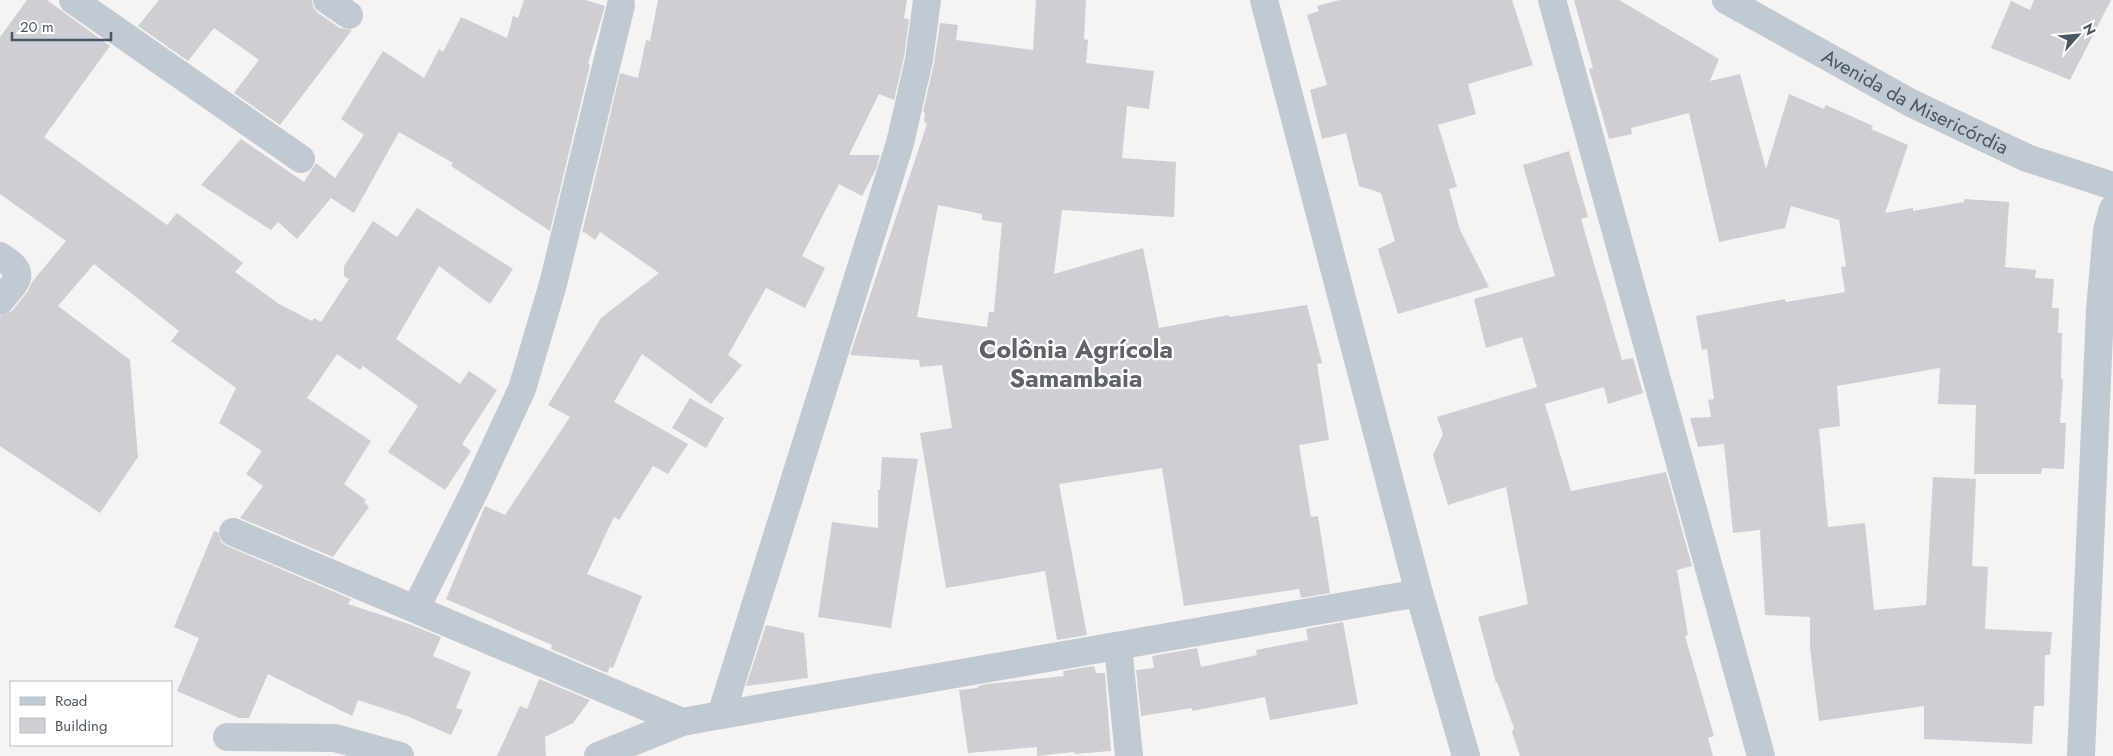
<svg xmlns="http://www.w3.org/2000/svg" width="2113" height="756" viewBox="0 0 2113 756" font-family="Jost,sans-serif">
	<rect width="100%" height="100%" fill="#f5f3f3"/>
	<g fill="#cdcfd5" fill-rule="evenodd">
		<path d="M 27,0 L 47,0 L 110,46 L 44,137 L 167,225 L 177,213 L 243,263 L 235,272 L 279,304 L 312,321 L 314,318 L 321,322 L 349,279 L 344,276 L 344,266 L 373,221 L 397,237 L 417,208 L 513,269 L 490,304 L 439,266 L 396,339 L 460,384 L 469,371 L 497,390 L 462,444 L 471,451 L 445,490 L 388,452 L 418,406 L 363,366 L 360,370 L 337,354 L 307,398 L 371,441 L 344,484 L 366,500 L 364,502 L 369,507 L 333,557 L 240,518 L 263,486 L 246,474 L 262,451 L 219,423 L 236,388 L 171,341 L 179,331 L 94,264 L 58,306 L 130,360 L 138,457 L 100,513 L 0,446 L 0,316 L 12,311 L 28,291 L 32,282 L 66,241 L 0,194 L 0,37 Z"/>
		<path d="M 159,0 L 312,0 L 313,7 L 318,13 L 340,28 L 352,30 L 280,125 L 234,93 L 259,60 L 214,28 L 188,61 L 138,26 Z"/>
		<path d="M 524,0 L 585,0 L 605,6 L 588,64 L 590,65 L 550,231 L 451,166 L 453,163 L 399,132 L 354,213 L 331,198 L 297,239 L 278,222 L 271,230 L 201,185 L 241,139 L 304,182 L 316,163 L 335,178 L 364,135 L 341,119 L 383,51 L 424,78 L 439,49 L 443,52 L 461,17 L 507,38 L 513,16 L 518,18 Z"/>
		<path d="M 658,0 L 907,0 L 904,18 L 909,19 L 904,57 L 894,100 L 879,94 L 849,155 L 880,155 L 876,169 L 862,196 L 839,184 L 802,256 L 825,268 L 805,308 L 766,288 L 728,355 L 742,365 L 711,404 L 642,354 L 614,402 L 688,444 L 668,474 L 653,466 L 619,520 L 614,517 L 587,574 L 642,596 L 613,668 L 610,667 L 607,673 L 551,649 L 552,645 L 446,599 L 485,506 L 505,515 L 570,417 L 548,405 L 601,318 L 659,273 L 600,232 L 595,240 L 584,232 L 582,233 L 620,73 L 638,78 L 646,40 L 650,41 Z"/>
		<path d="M 1036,0 L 1086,0 L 1084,39 L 1088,40 L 1086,63 L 1154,71 L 1149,109 L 1127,106 L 1122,158 L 1176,162 L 1174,217 L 1062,210 L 1054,274 L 1143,248 L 1159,328 L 1229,315 L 1229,317 L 1307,305 L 1322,363 L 1317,364 L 1329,440 L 1299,445 L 1311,517 L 1318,516 L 1330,593 L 1301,598 L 1299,589 L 1184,606 L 1162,468 L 1059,484 L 1087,635 L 1057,640 L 1045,571 L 946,588 L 920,433 L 952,428 L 942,365 L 920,367 L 919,360 L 850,355 L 927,124 L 924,122 L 925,113 L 923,112 L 934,63 L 940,23 L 958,25 L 956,40 L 1033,50 ZM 938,205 L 982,214 L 982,220 L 1002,223 L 994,312 L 989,312 L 987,327 L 917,317 Z"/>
		<path d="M 1340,0 L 1512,0 L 1533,65 L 1468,84 L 1476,114 L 1438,125 L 1457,187 L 1449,189 L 1460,230 L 1489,287 L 1398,314 L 1378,249 L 1395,241 L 1381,193 L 1359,186 L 1346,133 L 1322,139 L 1310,90 L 1327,85 L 1307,15 L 1319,11 L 1317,6 Z"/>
		<path d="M 1574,0 L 1619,0 L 1719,59 L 1710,81 L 1740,74 L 1766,169 L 1789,94 L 1824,109 L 1826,105 L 1873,126 L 1871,129 L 1908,145 L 1885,213 L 1913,208 L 1913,211 L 1964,202 L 1964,199 L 2009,202 L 2005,267 L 2036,270 L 2035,278 L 2054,279 L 2052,308 L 2059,308 L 2058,333 L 2062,333 L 2061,378 L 2063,379 L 2060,423 L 2066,423 L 2064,469 L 2042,468 L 2041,474 L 1974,474 L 1976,405 L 1938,404 L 1940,368 L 1837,386 L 1840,426 L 1819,429 L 1828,527 L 1865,523 L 1874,610 L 1926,605 L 1933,477 L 1976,479 L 1972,566 L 1988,567 L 1985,629 L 2052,632 L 2050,655 L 2045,655 L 2044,706 L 2034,706 L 2032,744 L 1924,739 L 1924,706 L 1819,721 L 1810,648 L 1810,617 L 1765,615 L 1760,530 L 1733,533 L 1724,444 L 1698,447 L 1690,418 L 1711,417 L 1708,400 L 1714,399 L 1707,349 L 1702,350 L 1696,316 L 1785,299 L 1786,302 L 1845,292 L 1841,267 L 1846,266 L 1839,220 L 1791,206 L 1785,228 L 1719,242 L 1689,113 L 1631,128 L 1632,134 L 1609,139 L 1589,69 L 1593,68 Z"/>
		<path d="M 2034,0 L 2111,0 L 2070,80 L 1991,48 L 2011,1 L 2030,10 Z"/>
		<path d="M 1569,151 L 1588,217 L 1581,219 L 1622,360 L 1633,358 L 1643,393 L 1608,404 L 1604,387 L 1545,404 L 1571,491 L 1666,472 L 1692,566 L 1677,570 L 1688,635 L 1685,636 L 1714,736 L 1708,738 L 1713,756 L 1520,756 L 1512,732 L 1514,728 L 1497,682 L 1496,683 L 1478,617 L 1528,604 L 1506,487 L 1448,505 L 1433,455 L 1443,434 L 1437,417 L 1537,387 L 1522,337 L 1486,348 L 1474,299 L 1555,276 L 1523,165 Z"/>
		<path d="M 690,398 L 724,418 L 706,448 L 672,428 Z"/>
		<path d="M 882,457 L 918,459 L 891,628 L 818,617 L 832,522 L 878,528 L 878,490 L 880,490 Z"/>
		<path d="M 214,531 L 218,532 L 221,542 L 227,546 L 351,599 L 348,604 L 409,624 L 441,637 L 433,656 L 471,672 L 456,708 L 463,710 L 451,735 L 407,716 L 358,700 L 352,716 L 268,674 L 249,718 L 239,718 L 177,691 L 199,638 L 174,627 Z"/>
		<path d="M 1343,622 L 1358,704 L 1270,720 L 1265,697 L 1192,711 L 1192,708 L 1141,716 L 1136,670 L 1154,668 L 1152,656 L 1197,648 L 1201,667 L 1257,655 L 1256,650 L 1308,640 L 1306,629 Z"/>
		<path d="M 766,625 L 804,633 L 808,678 L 746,686 Z"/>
		<path d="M 1094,666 L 1096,673 L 1105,673 L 1111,751 L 1075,754 L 1073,752 L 1037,756 L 1037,747 L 968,753 L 959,690 L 978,688 L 978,686 L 987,684 L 1064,676 L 1063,671 Z"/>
		<path d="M 539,679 L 590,700 L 573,723 L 545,737 L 546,756 L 497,756 L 520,706 L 527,709 Z"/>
	</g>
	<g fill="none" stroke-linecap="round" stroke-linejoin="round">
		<g stroke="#c1cad2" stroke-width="28">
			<path d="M 73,0 L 301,159"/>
			<path d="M 327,0 L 349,15"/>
			<path d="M 1264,0 L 1419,593 L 1466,756"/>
			<path d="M 1552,0 L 1761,756"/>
			<path id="s1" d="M 1726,0 L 1911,103 L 2027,158 L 2113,186"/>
			<path d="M 0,256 C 28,274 18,279 0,301"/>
			<path d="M 233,532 L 682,722"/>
			<path d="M 416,608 L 476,488 L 522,389 L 553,284 L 621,5"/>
			<path d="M 1118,646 L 1129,756"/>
			<path d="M 721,715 L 900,143 L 919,60 L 927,0"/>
			<path d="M 227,737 L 335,738 L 400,756"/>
			<path d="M 598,756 L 682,722 L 721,715 L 1419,593"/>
			<path d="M 2081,756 L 2100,310 L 2107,230 L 2113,209"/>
		</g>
	</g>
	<g text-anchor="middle" stroke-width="4.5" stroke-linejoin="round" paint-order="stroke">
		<g font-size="20" fill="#4a5661" stroke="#fff">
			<text dy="7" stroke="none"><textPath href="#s1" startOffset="215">Avenida da Misericórdia</textPath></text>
		</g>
		<g font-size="25" font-weight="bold" fill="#5f6368" stroke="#fff">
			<text x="1076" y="358">Colônia Agrícola<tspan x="1076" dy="29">Samambaia</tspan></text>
		</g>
	</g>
	<rect x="10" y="681" width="162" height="65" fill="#ffffff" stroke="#b7bbc0"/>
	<rect x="20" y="697" width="25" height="8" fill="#c1cad2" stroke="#b7bbc0"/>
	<text x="55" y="706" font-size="15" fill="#4a5661">Road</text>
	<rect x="20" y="718" width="25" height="15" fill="#cdcfd5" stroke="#b7bbc0"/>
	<text x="55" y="731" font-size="15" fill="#4a5661">Building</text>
	<g transform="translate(2078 35) rotate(63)" stroke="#ffffff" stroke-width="4" paint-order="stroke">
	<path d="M0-4L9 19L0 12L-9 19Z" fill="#4a5661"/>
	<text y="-8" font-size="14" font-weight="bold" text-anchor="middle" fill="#4a5661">N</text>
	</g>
	<path d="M12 32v8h99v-8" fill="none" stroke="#4a5661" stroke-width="2.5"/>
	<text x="20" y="32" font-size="15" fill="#4a5661" stroke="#ffffff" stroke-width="4" paint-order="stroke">20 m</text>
</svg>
